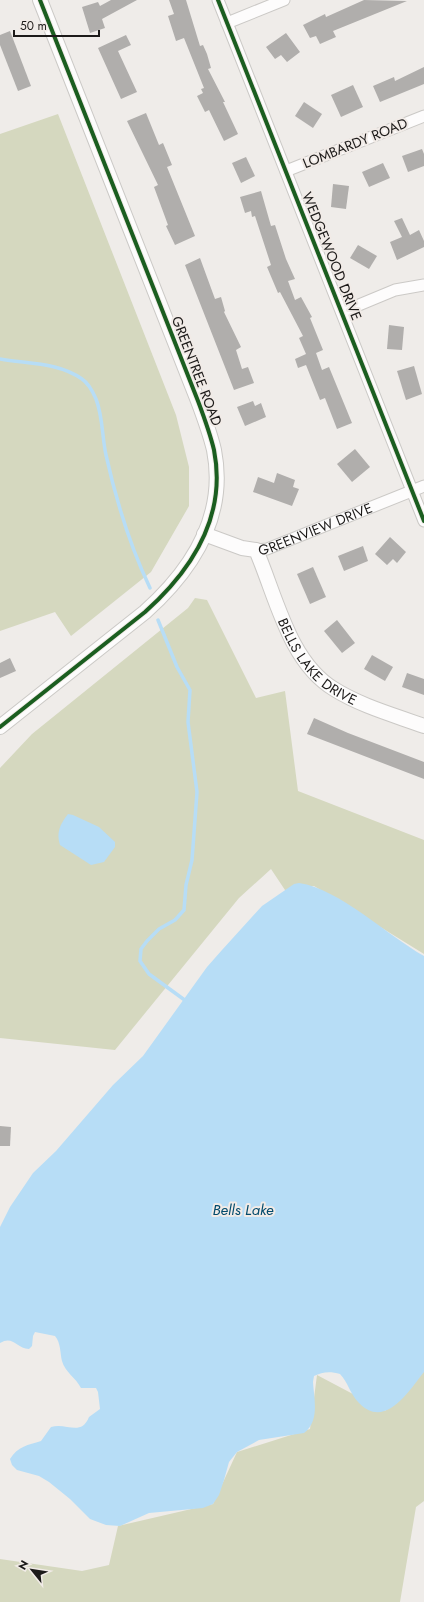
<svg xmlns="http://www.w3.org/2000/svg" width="424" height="1602" viewBox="0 0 424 1602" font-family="Jost,sans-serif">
	<rect width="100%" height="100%" fill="#efece9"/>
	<g fill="#d5d8bf">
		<path d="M 58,114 L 176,415 L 189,467 L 189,506 L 151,572 L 71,636 L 55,612 L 0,631 L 0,134 Z"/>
		<path d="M 195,598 L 207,600 L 256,698 L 285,691 L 298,791 L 424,840 L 424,954 L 314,886 L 285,890 L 271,869 L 239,898 L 115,1050 L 0,1038 L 0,768 L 32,734 L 188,608 Z"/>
		<path d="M 424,1370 L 424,1501 L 416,1507 L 400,1602 L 0,1602 L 0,1559 L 82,1571 L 109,1565 L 118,1526 L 213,1504 L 237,1452 L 310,1429 L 317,1375 L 385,1411 Z"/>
	</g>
	<g fill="#b7ddf6">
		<path d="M 68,814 L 73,815 L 99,827 L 115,842 L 115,847 L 104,862 L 91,865 L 60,845 C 56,833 60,824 68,814 Z"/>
		<path d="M 299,883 C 340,889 388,936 424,956 L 424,1372 C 409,1391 385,1430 359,1403 C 350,1394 348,1382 340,1374 C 330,1371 322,1372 314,1376 L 313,1382 C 314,1399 320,1421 304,1433 L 259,1440 L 237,1452 L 229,1462 L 224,1480 L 219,1495 L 213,1504 L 203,1508 L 149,1513 L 120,1526 L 106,1525 L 90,1519 L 70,1499 L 49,1482 L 39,1476 L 17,1470 L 12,1465 L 10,1459 C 18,1446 28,1445 41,1441 L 51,1427 C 66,1422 81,1437 89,1417 L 100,1409 L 98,1392 L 96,1388 L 81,1388 C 76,1378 65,1372 62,1361 C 60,1353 61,1343 55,1336 L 35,1332 L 33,1336 L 32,1346 L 29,1349 C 16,1348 13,1335 0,1343 L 0,1227 L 10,1207 L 33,1173 L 56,1151 L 113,1085 L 143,1056 L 207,967 L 222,950 L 262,906 L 294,884 Z"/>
	</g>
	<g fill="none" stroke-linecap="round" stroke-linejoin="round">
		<g stroke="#b7ddf6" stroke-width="3.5">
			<path d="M 0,359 C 27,364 58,362 82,379 C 88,383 93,392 96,399 C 103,417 102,437 106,455 C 116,500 130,546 150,588"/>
			<path d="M 158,620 L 177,667 L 190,690 L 188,722 L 197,792 L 192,860 L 186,885 L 184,910 L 175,920 L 159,929 L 147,941 L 141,949 L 140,961 L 149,974 L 186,1001"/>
		</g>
	</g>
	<g fill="#b0aeac">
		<path d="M 111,0 L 137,0 L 102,19 L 105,28 L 90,33 L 82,7 L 98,2 L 100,6 Z"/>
		<path d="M 169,0 L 186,0 L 200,46 L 203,45 L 207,54 L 211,68 L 208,69 L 225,102 L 223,102 L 238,134 L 224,141 L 209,110 L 205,112 L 197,96 L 203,93 L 201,89 L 204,88 L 184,38 L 176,41 L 168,16 L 174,14 Z"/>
		<path d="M 364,0 L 407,1 L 333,31 L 336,37 L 320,44 L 316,36 L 310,38 L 303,25 L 325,14 L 326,17 Z"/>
		<path d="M 10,31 L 31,86 L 18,91 L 0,45 L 0,35 Z"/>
		<path d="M 286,33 L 300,52 L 287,62 L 281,55 L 275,59 L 266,47 Z"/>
		<path d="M 126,35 L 131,45 L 118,51 L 137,92 L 121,99 L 98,48 Z"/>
		<path d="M 424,67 L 424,84 L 380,102 L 373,86 L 394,77 L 395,81 Z"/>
		<path d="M 353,85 L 363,107 L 341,117 L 331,95 Z"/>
		<path d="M 304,102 L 322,114 L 313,128 L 295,116 Z"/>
		<path d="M 146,113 L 159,145 L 163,143 L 172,165 L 167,167 L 195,236 L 175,245 L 166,226 L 168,225 L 154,187 L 158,185 L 127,121 Z"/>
		<path d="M 422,149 L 424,154 L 424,166 L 408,172 L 402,156 Z"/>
		<path d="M 246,157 L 255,176 L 241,183 L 232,163 Z"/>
		<path d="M 383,163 L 390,178 L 369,187 L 362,172 Z"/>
		<path d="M 333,184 L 349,186 L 346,209 L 331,207 Z"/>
		<path d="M 261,191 L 271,226 L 275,225 L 286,259 L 295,279 L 288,281 L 295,300 L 301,297 L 312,317 L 310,318 L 323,350 L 316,353 L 322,370 L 329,367 L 352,423 L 337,429 L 325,398 L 320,400 L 306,365 L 298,368 L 295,359 L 306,354 L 299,338 L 303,336 L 280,292 L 278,293 L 267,267 L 271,265 L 255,216 L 252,217 L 251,211 L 245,213 L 240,197 Z"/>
		<path d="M 402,218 L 410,235 L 419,230 L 424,241 L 424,247 L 397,260 L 390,242 L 402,237 L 394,221 Z"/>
		<path d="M 358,245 L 377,256 L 369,269 L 350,258 Z"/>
		<path d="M 200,258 L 215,299 L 221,297 L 225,311 L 224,312 L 241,347 L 236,350 L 242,369 L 248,367 L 254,383 L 234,390 L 185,265 Z"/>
		<path d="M 389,325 L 404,327 L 402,350 L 387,349 Z"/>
		<path d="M 414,366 L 422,394 L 406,400 L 397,371 Z"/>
		<path d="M 253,401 L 255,406 L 261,403 L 266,417 L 245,426 L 237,407 Z"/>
		<path d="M 355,449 L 370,467 L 352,482 L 337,464 Z"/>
		<path d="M 277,473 L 295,480 L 293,487 L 299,489 L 292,506 L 253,492 L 258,477 L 274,483 Z"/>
		<path d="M 390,537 L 406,552 L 397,563 L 393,559 L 387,565 L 375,554 Z"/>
		<path d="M 363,546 L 368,561 L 344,571 L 338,556 Z"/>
		<path d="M 313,567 L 326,597 L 310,604 L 297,574 Z"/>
		<path d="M 337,620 L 355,643 L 342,653 L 324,631 Z"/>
		<path d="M 372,655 L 393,667 L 385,681 L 364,669 Z"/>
		<path d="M 10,658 L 16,671 L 0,678 L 0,663 Z"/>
		<path d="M 407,673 L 424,679 L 424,695 L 402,687 Z"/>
		<path d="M 314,718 L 348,733 L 424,762 L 424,779 L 307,734 Z"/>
		<path d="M 0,1126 L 11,1127 L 10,1146 L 0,1146 Z"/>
	</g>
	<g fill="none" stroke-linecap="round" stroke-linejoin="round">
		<g stroke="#cbc9c6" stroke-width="13">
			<g id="minor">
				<path d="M 218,0 L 424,521"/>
				<path d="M 227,23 L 284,0"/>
				<path d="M 286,171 L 424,116"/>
				<path d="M 342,312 L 395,290 L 424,285"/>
				<path id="s1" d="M 256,550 L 267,549 L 424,486"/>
			</g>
		</g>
		<g stroke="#cbc9c6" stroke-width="16">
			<g id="tertiary">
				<path id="s2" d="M 204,534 L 242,548 L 256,550 C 276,596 289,662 334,689 C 361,706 394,715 424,726"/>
				<path d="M 0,727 L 145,612 C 192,570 227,516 214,450 C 210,433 204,417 198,401 L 40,0"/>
			</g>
		</g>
		<use href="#minor" stroke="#fdfcfc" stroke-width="11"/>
		<use href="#tertiary" stroke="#fdfcfc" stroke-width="14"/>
		<g stroke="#f1ebe7" stroke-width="6">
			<g id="cycleway">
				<path d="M 218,0 L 424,521"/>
				<path d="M 0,727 L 145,612 C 192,570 227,516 214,450 C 210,433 204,417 198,401 L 40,0"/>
			</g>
		</g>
		<use href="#cycleway" stroke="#1b5e20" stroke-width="4"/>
	</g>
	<g text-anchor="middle" stroke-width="4" stroke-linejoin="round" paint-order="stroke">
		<g font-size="14" fill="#1c1a19" stroke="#f1ebe7">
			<text transform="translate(355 143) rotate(-22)" y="5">LOMBARDY ROAD</text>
			<text transform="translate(332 256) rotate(68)" y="5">WEDGEWOOD DRIVE</text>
			<text transform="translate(197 371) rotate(69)" y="5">GREENTREE ROAD</text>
			<text dy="5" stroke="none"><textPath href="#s1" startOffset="63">GREENVIEW DRIVE</textPath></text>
			<text dy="5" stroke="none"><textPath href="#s2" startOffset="185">BELLS LAKE DRIVE</textPath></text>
		</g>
		<g font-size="15" font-style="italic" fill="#024a6c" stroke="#f1ebe7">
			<text x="243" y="1215">Bells Lake</text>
		</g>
	</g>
	<g transform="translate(32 1570) rotate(300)" stroke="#f1ebe7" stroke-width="3" paint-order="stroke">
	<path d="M0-3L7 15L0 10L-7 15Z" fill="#1c1a19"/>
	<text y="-6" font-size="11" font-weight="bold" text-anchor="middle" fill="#1c1a19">N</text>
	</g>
	<path d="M14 30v6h85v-6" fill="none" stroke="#1c1a19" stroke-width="2"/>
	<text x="20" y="30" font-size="12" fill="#1c1a19" stroke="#f1ebe7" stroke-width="3" paint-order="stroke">50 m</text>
</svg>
